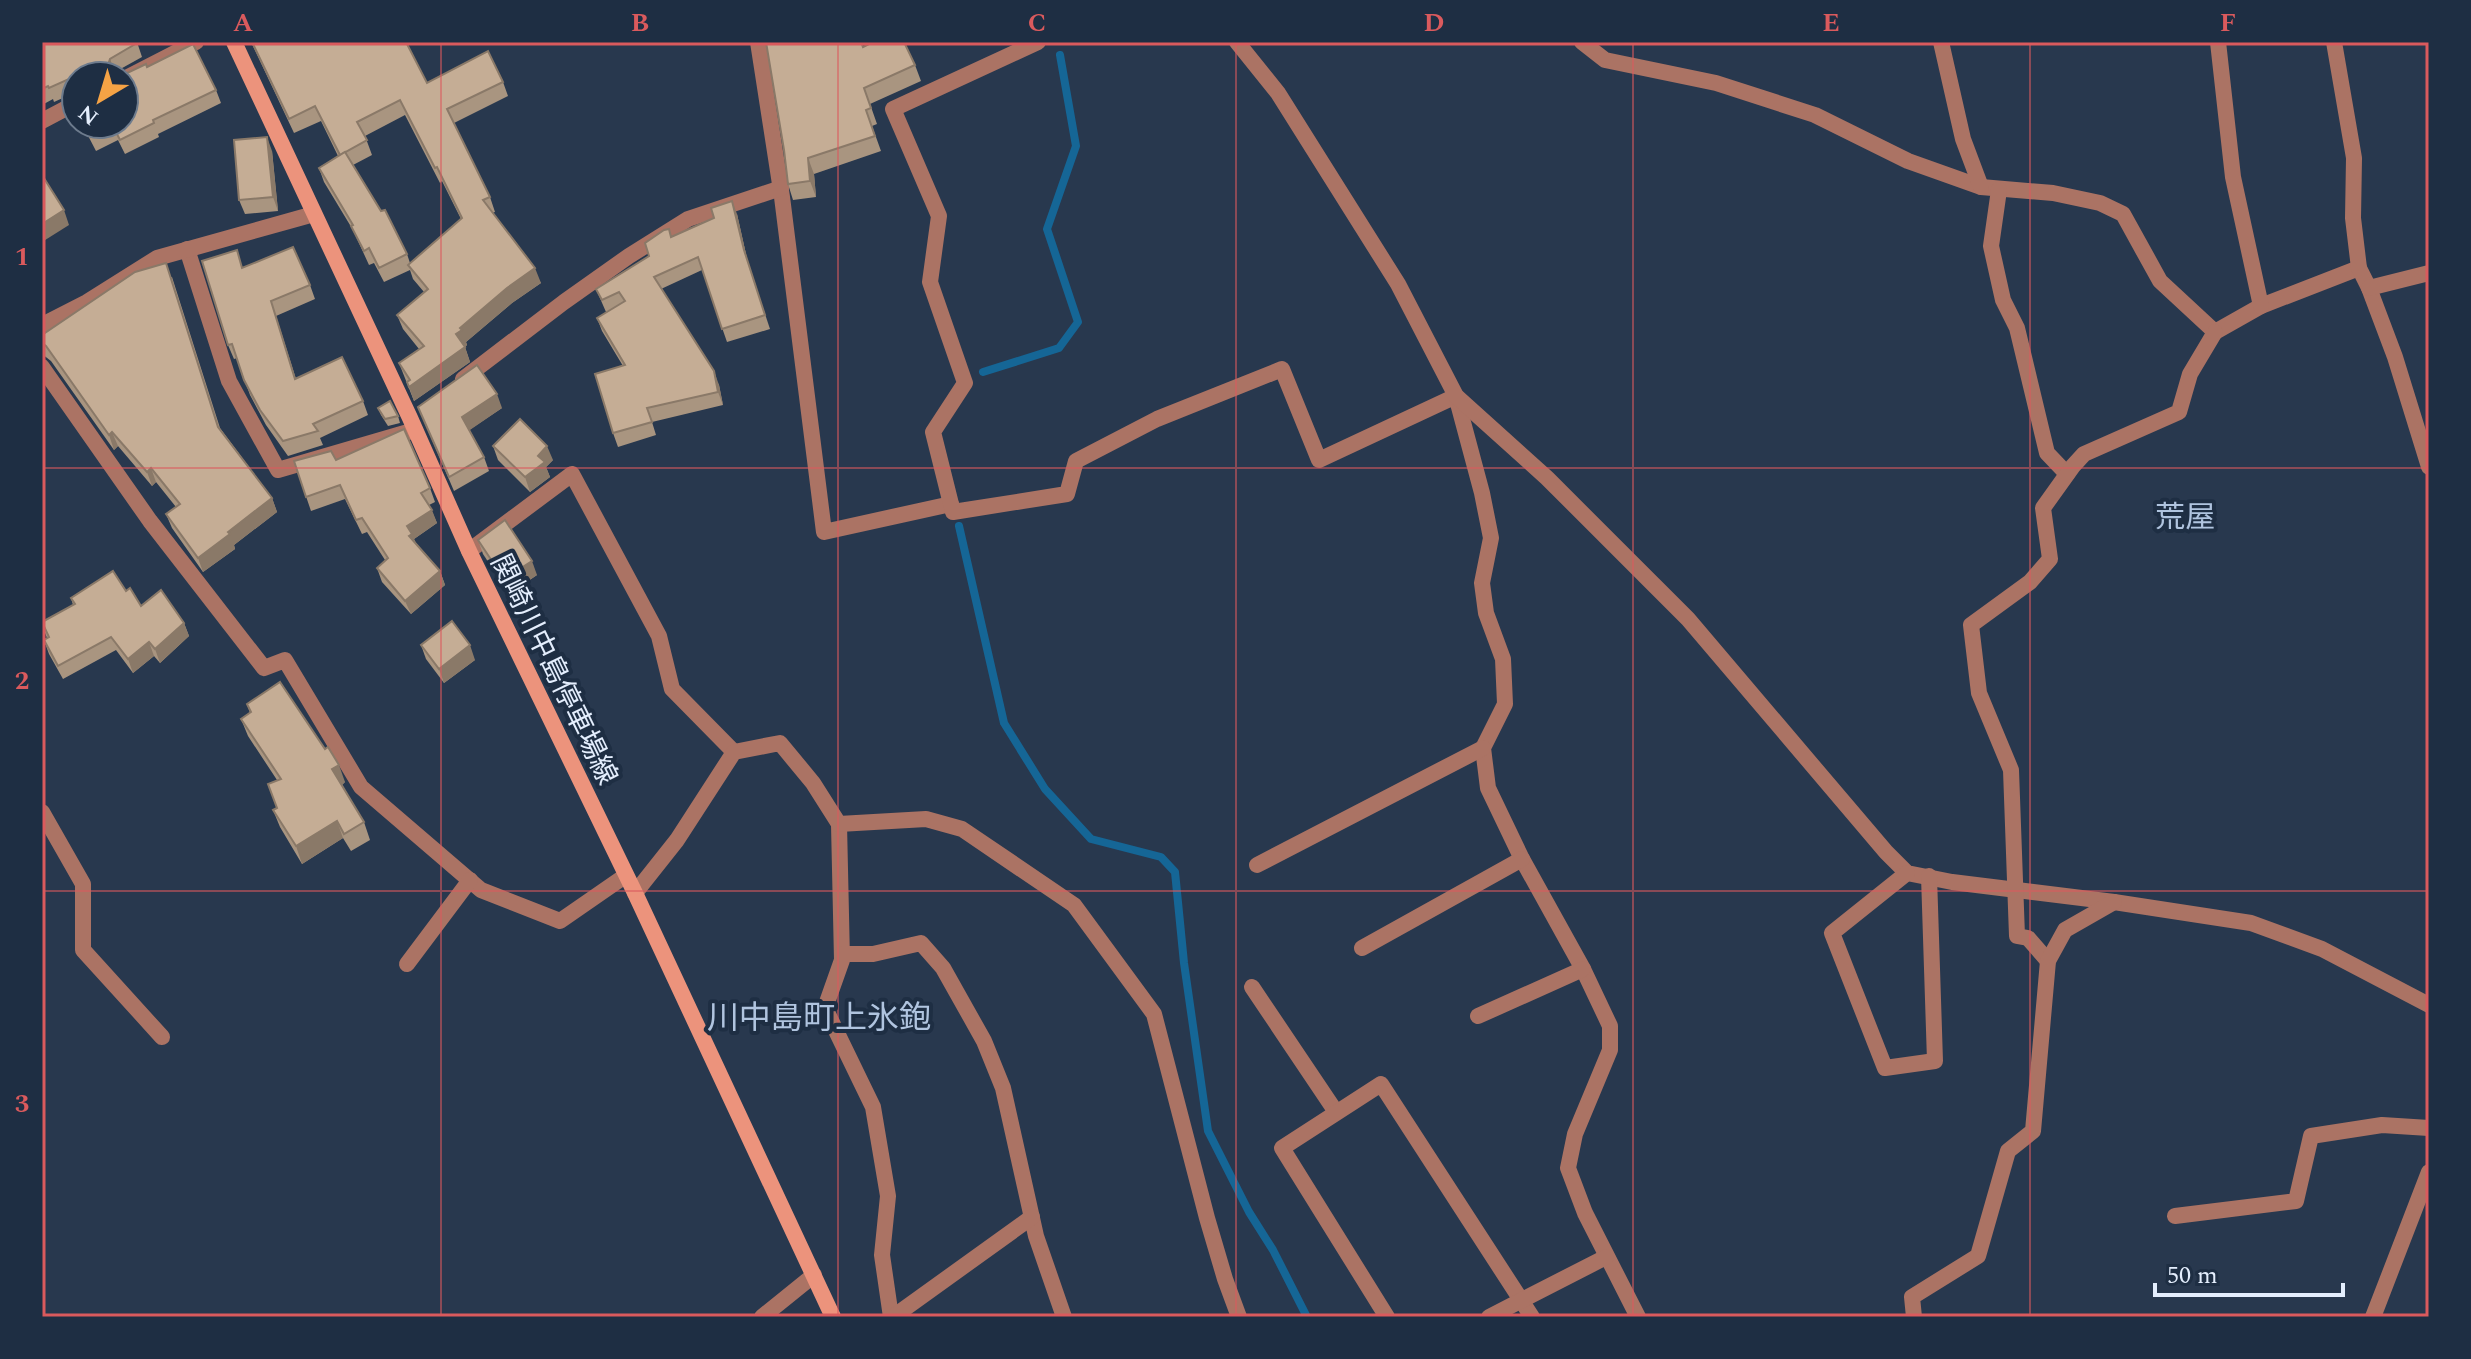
<svg xmlns="http://www.w3.org/2000/svg" width="2471" height="1359" viewBox="0 0 2471 1359" font-family="Spectral,'Noto Sans JP',serif">
	<rect width="100%" height="100%" fill="#28384e"/>
	<g fill="none" stroke-linecap="round" stroke-linejoin="round">
		<g stroke="#156696" stroke-width="8">
			<path d="M 983,372 L 1059,348 L 1078,322 L 1047,229 L 1076,146 L 1060,55"/>
			<path d="M 959,526 L 1004,723 L 1045,789 L 1091,839 L 1161,857 L 1175,872 L 1184,963 L 1208,1131 L 1249,1212 L 1273,1250 L 1307,1317"/>
		</g>
		<g stroke="#ab7364" stroke-width="16">
			<path d="M 758,42 L 782,197 L 824,532 L 951,504"/>
			<path d="M 1038,42 L 893,109 L 939,216 L 930,282 L 965,383 L 933,432 L 953,512 L 1067,494 L 1076,461 L 1157,419 L 1282,369 L 1319,460 L 1456,396 L 1482,493 L 1491,538 L 1482,583 L 1486,613 L 1503,659 L 1505,704 L 1483,748 L 1488,788 L 1522,859 L 1583,969 L 1610,1026 L 1610,1050 L 1575,1134 L 1568,1168 L 1585,1213 L 1638,1317"/>
			<path d="M 1237,42 L 1278,93 L 1398,284 L 1456,396 L 1547,478 L 1688,619 L 1886,852 L 1907,873 L 1952,882 L 2114,902 L 2251,923 L 2322,949 L 2429,1005"/>
			<path d="M 1582,42 L 1605,60 L 1716,83 L 1815,115 L 1908,161 L 1981,187 L 2053,193 L 2100,203 L 2123,214 L 2160,281 L 2215,332 L 2261,306 L 2359,268"/>
			<path d="M 1941,42 L 1963,139 L 1981,187"/>
			<path d="M 2218,42 L 2233,177 L 2261,306"/>
			<path d="M 2334,42 L 2354,158 L 2353,218 L 2359,268 L 2369,288 L 2395,357 L 2429,467"/>
			<path d="M 124,79 L 196,42"/>
			<path d="M 42,121 L 76,103"/>
			<path d="M 1999,190 L 1991,246 L 2003,300 L 2017,328 L 2047,453 L 2067,474"/>
			<path d="M 187,249 L 229,381 L 278,470 L 415,430"/>
			<path d="M 2369,288 L 2429,273"/>
			<path d="M 42,325 L 87,302 L 157,258 L 314,214"/>
			<path d="M 42,367 L 150,521 L 264,668 L 285,660 L 361,787 L 481,890 L 560,921 L 625,876"/>
			<path d="M 463,379 L 564,302 L 629,256 L 688,219 L 781,188"/>
			<path d="M 469,551 L 572,474 L 659,636 L 672,689 L 734,752"/>
			<path d="M 42,812 L 83,884 L 83,950 L 162,1037"/>
			<path d="M 839,824 L 842,960 L 825,1008 L 873,1107 L 888,1196 L 882,1255 L 891,1317"/>
			<path d="M 1257,865 L 1483,748"/>
			<path d="M 1907,873 L 1832,933 L 1885,1068 L 1935,1061 L 1929,876"/>
			<path d="M 635,893 L 677,840 L 734,752 L 780,743 L 813,783 L 839,824 L 926,819 L 962,829 L 1074,905 L 1154,1014 L 1207,1218 L 1225,1279 L 1239,1317"/>
			<path d="M 1362,948 L 1522,859"/>
			<path d="M 842,954 L 873,954 L 921,943 L 943,968 L 984,1041 L 1003,1088 L 1036,1236 L 1064,1317"/>
			<path d="M 2048,961 L 2028,938 L 2017,936 L 2011,770 L 1979,693 L 1971,625 L 2030,582 L 2050,559 L 2043,508 L 2073,466 L 2084,454 L 2179,412 L 2190,374 L 2215,332"/>
			<path d="M 407,964 L 470,880"/>
			<path d="M 1252,987 L 1336,1112"/>
			<path d="M 1478,1016 L 1583,969"/>
			<path d="M 2175,1216 L 2296,1201 L 2311,1136 L 2382,1125 L 2429,1128"/>
			<path d="M 762,1317 L 814,1275"/>
			<path d="M 893,1317 L 1032,1217"/>
			<path d="M 1387,1317 L 1282,1148 L 1381,1084 L 1532,1317"/>
			<path d="M 1489,1317 L 1606,1257"/>
			<path d="M 1914,1317 L 1912,1297 L 1978,1256 L 2008,1151 L 2033,1131 L 2048,961 L 2065,930 L 2114,902"/>
			<path d="M 2373,1317 L 2429,1172"/>
		</g>
		<path stroke="#ec937c" stroke-width="16" d="M 234,42 L 410,418 L 469,551 L 635,893 L 833,1317"/>
	</g>
	<g fill="#a99580" fill-rule="evenodd">
		<path d="M 42,42 L 137,42 L 142,57 L 115,72 L 115,75 L 123,75 L 147,67 L 216,90 L 221,103 L 158,134 L 159,137 L 125,154 L 118,140 L 96,151 L 82,124 L 124,124 L 76,76 L 76,92 L 54,102 L 53,99 L 42,105 Z"/>
		<path d="M 251,42 L 406,42 L 427,83 L 503,82 L 508,96 L 454,123 L 490,197 L 495,212 L 492,213 L 541,283 L 512,303 L 466,342 L 467,345 L 465,347 L 470,362 L 414,401 L 399,363 L 419,349 L 403,329 L 397,315 L 424,292 L 413,279 L 410,270 L 384,282 L 374,263 L 369,265 L 353,230 L 324,182 L 319,168 L 338,156 L 321,121 L 294,133 ZM 405,115 L 440,183 L 442,181 L 461,219 L 410,263 L 407,254 L 353,165 L 372,155 L 365,136 Z"/>
		<path d="M 863,47 L 915,65 L 921,81 L 870,104 L 877,124 L 872,126 L 881,151 L 814,174 L 816,197 L 793,200 L 788,184 L 784,150 Z"/>
		<path d="M 272,151 L 278,211 L 245,214 L 239,200 Z"/>
		<path d="M 737,214 L 748,263 L 770,329 L 727,342 L 702,270 L 661,289 L 719,385 L 723,405 L 652,422 L 656,435 L 618,447 L 613,433 L 623,366 L 602,331 L 597,318 L 606,312 L 596,289 L 649,256 L 671,237 Z"/>
		<path d="M 243,268 L 310,285 L 315,299 L 276,316 L 296,379 L 363,401 L 368,415 L 320,438 L 323,445 L 288,456 L 266,425 L 250,395 L 237,358 L 234,359 L 228,345 Z"/>
		<path d="M 172,277 L 220,428 L 272,498 L 277,512 L 234,545 L 235,549 L 203,572 L 172,528 L 166,514 L 176,507 L 156,482 L 152,486 L 118,446 L 114,450 L 51,361 L 42,354 L 42,335 Z"/>
		<path d="M 418,407 L 502,408 L 469,430 L 484,457 L 489,471 L 454,491 Z"/>
		<path d="M 378,408 L 398,416 L 400,423 L 388,426 L 381,415 Z"/>
		<path d="M 493,446 L 553,460 L 546,467 L 550,477 L 530,492 L 498,460 Z"/>
		<path d="M 336,460 L 430,488 L 435,502 L 429,505 L 437,523 L 414,539 L 416,543 L 440,571 L 445,585 L 411,614 L 382,582 L 377,568 L 385,560 L 367,532 L 362,534 L 345,499 L 311,511 L 294,461 Z"/>
		<path d="M 478,540 L 537,575 L 509,594 L 483,554 Z"/>
		<path d="M 126,591 L 141,606 L 184,623 L 189,636 L 160,663 L 154,656 L 133,673 L 116,650 L 63,679 L 49,654 L 44,640 L 47,638 L 42,625 L 73,605 L 71,598 Z"/>
		<path d="M 421,645 L 475,660 L 444,683 L 426,659 Z"/>
		<path d="M 247,704 L 345,782 L 342,785 L 364,822 L 370,840 L 351,851 L 343,838 L 302,864 L 280,827 L 273,810 L 277,808 L 277,780 L 248,736 L 241,719 L 250,713 Z"/>
	</g>
	<g fill="#8a7968">
		<path d="M 110,59 L 115,72 L 114,76 L 112,76 L 108,65 Z"/>
		<path d="M 267,137 L 272,151 L 278,211 L 273,197 Z"/>
		<path d="M 808,158 L 814,174 L 816,197 L 810,181 Z"/>
		<path d="M 732,201 L 737,214 L 748,263 L 770,329 L 744,250 Z"/>
		<path d="M 64,210 L 69,225 L 42,242 L 42,224 Z"/>
		<path d="M 535,268 L 541,283 L 512,303 L 466,342 L 467,345 L 463,348 L 465,347 L 470,362 L 414,401 L 409,387 L 456,334 L 460,328 L 507,288 Z"/>
		<path d="M 714,371 L 719,385 L 723,405 L 718,392 Z"/>
		<path d="M 497,394 L 502,408 L 467,432 L 462,417 Z"/>
		<path d="M 112,432 L 118,446 L 114,450 L 109,435 Z"/>
		<path d="M 547,446 L 553,460 L 546,467 L 550,477 L 530,492 L 525,477 L 538,456 Z"/>
		<path d="M 151,468 L 156,482 L 152,486 L 147,472 Z"/>
		<path d="M 272,498 L 277,512 L 234,545 L 235,549 L 203,572 L 198,558 L 228,532 Z"/>
		<path d="M 432,510 L 437,523 L 414,539 L 417,547 L 409,536 L 407,526 Z"/>
		<path d="M 532,561 L 537,575 L 509,594 L 504,579 Z"/>
		<path d="M 440,571 L 445,585 L 411,614 L 405,601 Z"/>
		<path d="M 184,623 L 189,636 L 160,663 L 155,649 Z"/>
		<path d="M 149,642 L 154,656 L 133,673 L 128,659 Z"/>
		<path d="M 470,645 L 475,660 L 444,683 L 439,669 Z"/>
		<path d="M 339,765 L 345,782 L 339,787 L 332,769 Z"/>
		<path d="M 337,821 L 343,838 L 302,864 L 296,846 Z"/>
	</g>
	<g fill="#c5ad95" stroke="#8a7968" stroke-width="2">
		<path d="M 42,42 L 137,42 L 137,43 L 110,59 L 108,65 L 110,71 L 114,75 L 123,75 L 146,64 L 147,67 L 193,44 L 216,90 L 153,120 L 154,123 L 120,140 L 113,126 L 91,137 L 84,124 L 124,124 L 124,76 L 76,76 L 76,80 L 71,78 L 49,88 L 48,86 L 42,89 Z"/>
		<path d="M 252,42 L 406,42 L 427,83 L 488,51 L 503,82 L 447,109 L 490,197 L 483,200 L 535,268 L 507,288 L 460,328 L 462,330 L 456,334 L 465,347 L 409,387 L 407,382 L 410,380 L 399,363 L 424,346 L 397,315 L 428,289 L 408,265 L 462,218 L 437,167 L 435,168 L 400,100 L 357,122 L 367,140 L 340,155 L 315,106 L 289,119 Z"/>
		<path d="M 766,42 L 861,42 L 863,47 L 873,42 L 904,42 L 915,65 L 864,88 L 871,108 L 866,110 L 875,136 L 808,158 L 810,181 L 788,184 L 784,150 Z"/>
		<path d="M 76,98 L 76,109 L 72,101 Z"/>
		<path d="M 267,137 L 273,197 L 239,200 L 234,140 Z"/>
		<path d="M 345,152 L 381,211 L 385,210 L 407,254 L 379,268 L 369,248 L 364,251 L 351,226 L 353,225 L 319,168 Z"/>
		<path d="M 42,175 L 64,210 L 42,224 Z"/>
		<path d="M 732,201 L 744,250 L 765,315 L 722,329 L 698,257 L 654,277 L 714,371 L 718,392 L 647,408 L 652,422 L 613,433 L 595,374 L 625,365 L 597,318 L 625,301 L 619,292 L 602,300 L 596,289 L 649,256 L 645,243 L 664,230 L 669,229 L 671,237 L 714,218 L 711,208 Z"/>
		<path d="M 293,247 L 310,285 L 271,301 L 295,379 L 342,357 L 363,401 L 313,424 L 318,431 L 283,441 L 260,410 L 244,380 L 232,344 L 228,345 L 202,261 L 237,250 L 242,268 Z"/>
		<path d="M 166,263 L 218,427 L 272,498 L 228,532 L 230,534 L 198,558 L 166,514 L 180,504 L 151,468 L 147,472 L 112,432 L 109,435 L 46,346 L 42,343 L 42,335 L 135,272 Z"/>
		<path d="M 477,365 L 497,394 L 462,417 L 484,457 L 449,477 L 418,407 Z"/>
		<path d="M 390,401 L 398,416 L 385,419 L 378,408 Z"/>
		<path d="M 520,419 L 547,446 L 538,456 L 545,462 L 525,477 L 493,446 Z"/>
		<path d="M 404,429 L 430,488 L 421,493 L 432,510 L 407,526 L 412,534 L 409,536 L 440,571 L 405,601 L 377,568 L 388,558 L 362,518 L 356,520 L 340,485 L 306,497 L 294,461 L 331,451 L 336,460 Z"/>
		<path d="M 505,520 L 532,561 L 504,579 L 478,540 Z"/>
		<path d="M 113,571 L 126,591 L 130,588 L 141,606 L 161,590 L 184,623 L 155,649 L 149,642 L 128,659 L 111,637 L 58,666 L 44,640 L 49,637 L 42,622 L 75,604 L 71,598 Z"/>
		<path d="M 452,621 L 470,645 L 439,669 L 421,645 Z"/>
		<path d="M 280,682 L 325,749 L 328,747 L 339,765 L 332,769 L 364,822 L 344,834 L 337,821 L 296,846 L 273,810 L 277,808 L 268,784 L 281,779 L 241,719 L 251,712 L 247,704 Z"/>
	</g>
	<path fill="none" stroke="#da5a5d" stroke-width="2" stroke-opacity="0.55" d="M 441,42 L 441,1317M 838,42 L 838,1317M 1236,42 L 1236,1317M 1633,42 L 1633,1317M 2030,42 L 2030,1317M 42,468 L 2429,468M 42,891 L 2429,891"/>
	<g text-anchor="middle" stroke-width="8" stroke-linejoin="round" paint-order="stroke">
		<g font-size="28" fill="#e4eefd" stroke="#1e2e43">
			<text transform="translate(555 669) rotate(64)" y="10">関崎川中島停車場線</text>
		</g>
		<g font-size="30" fill="#b0c4df" stroke="#1e2e43">
			<text x="2185" y="527">荒屋</text>
		</g>
		<g font-size="32" fill="#b0c4df" stroke="#1e2e43">
			<text x="819" y="1028">川中島町上氷鉋</text>
		</g>
	</g>
	<rect width="2471" height="1359" fill="none" stroke="#1e2e43" stroke-width="88"/>
	<g transform="translate(100 100) rotate(218)"><circle r="38" fill="#1e2e43" stroke="#6d7b8d" stroke-width="2"/>
	<path d="M0-6L14 30L0 20L-14 30Z" fill="#f5a345"/>
	<text y="-12" font-size="22" font-weight="bold" text-anchor="middle" fill="#e4eefd">N</text>
	</g>
	<path d="M2155 1283v12h188v-12" fill="none" stroke="#e4eefd" stroke-width="4"/>
	<text x="2167" y="1283" font-size="24" fill="#e4eefd" stroke="#1e2e43" stroke-width="6" paint-order="stroke">50 m</text>
	<rect x="44" y="44" width="2383" height="1271" fill="none" stroke="#da5a5d" stroke-width="3"/>
	<g font-size="26" text-anchor="middle" font-weight="bold" fill="#da5a5d">
		<text x="243" y="31">A</text>
		<text x="640" y="31">B</text>
		<text x="1037" y="31">C</text>
		<text x="1434" y="31">D</text>
		<text x="1831" y="31">E</text>
		<text x="2228" y="31">F</text>
		<text x="22" y="265">1</text>
		<text x="22" y="689">2</text>
		<text x="22" y="1112">3</text>
	</g>
</svg>
